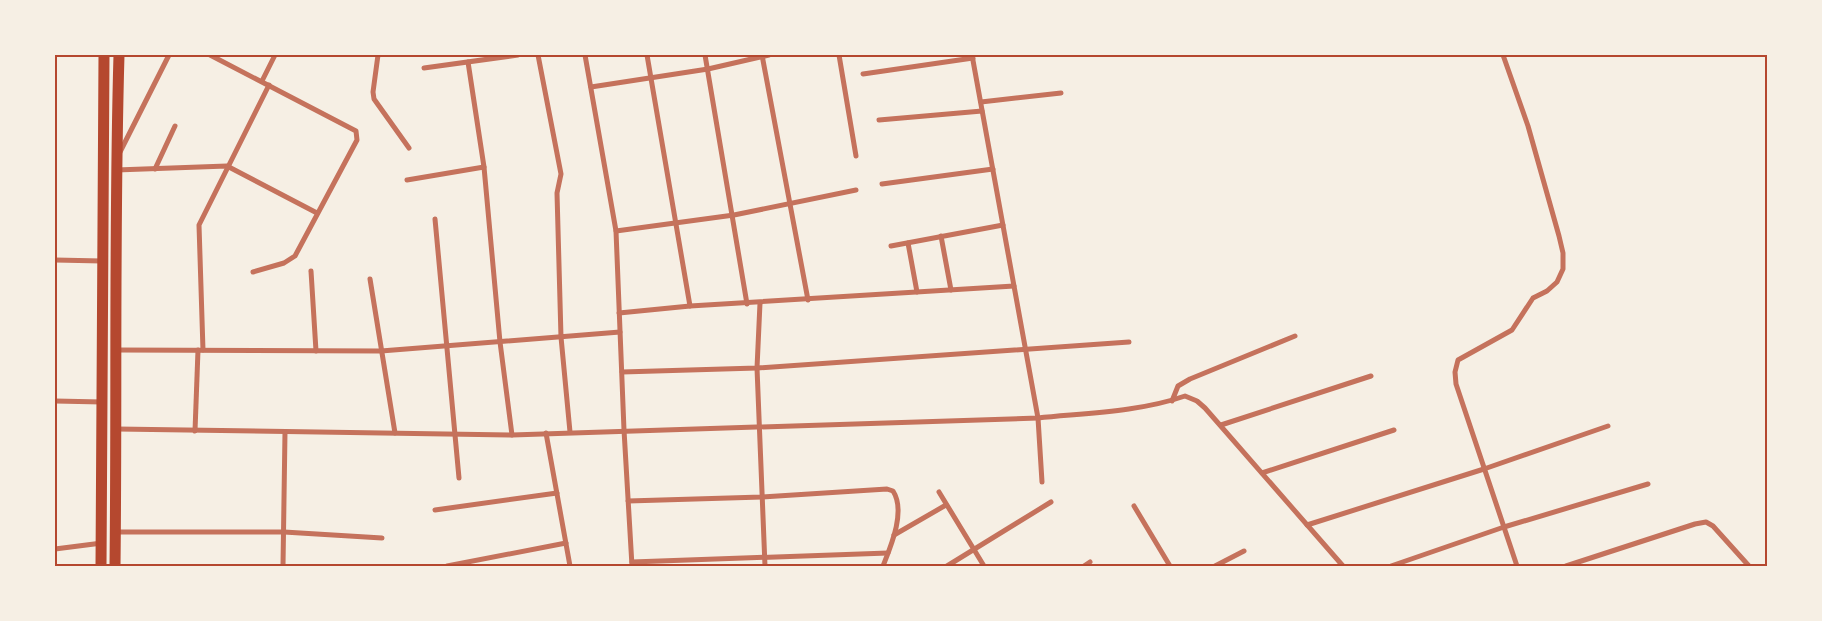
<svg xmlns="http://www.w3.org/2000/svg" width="1822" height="621" viewBox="0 0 1822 621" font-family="'Golos Text',sans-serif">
	<rect width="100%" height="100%" fill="#f6efe4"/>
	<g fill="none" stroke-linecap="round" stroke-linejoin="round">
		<g stroke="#c5725c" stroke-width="5">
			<path d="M 210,55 L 356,131 L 357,140 L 295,256 L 284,263 L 253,272"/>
			<path d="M 378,55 L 373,92 L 374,99 L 409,148"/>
			<path d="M 538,55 L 561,174 L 557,193 L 561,337 L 570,432"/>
			<path d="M 585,55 L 616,231 L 624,430 L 632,566"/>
			<path d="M 647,55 L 690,306"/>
			<path d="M 705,55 L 747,304"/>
			<path d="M 762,55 L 808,300"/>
			<path d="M 839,55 L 856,156"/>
			<path d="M 972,55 L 1038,418 L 1042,482"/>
			<path d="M 1503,55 L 1528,126 L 1559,236 L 1563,253 L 1563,269 L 1557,282 L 1547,291 L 1533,298 L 1512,330 L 1458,360 L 1455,372 L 1456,384 L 1517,566"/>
			<path d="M 468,62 L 484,167 L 500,342 L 512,435"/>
			<path d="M 424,68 L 518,55"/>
			<path d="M 863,74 L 973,58"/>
			<path d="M 262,81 L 275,55"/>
			<path d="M 591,87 L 708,69 L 769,55"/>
			<path d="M 981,102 L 1061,93"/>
			<path d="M 879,120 L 982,111"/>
			<path d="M 120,152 L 169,55"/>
			<path d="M 155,169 L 175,126"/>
			<path d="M 116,170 L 227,166 L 317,213"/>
			<path d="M 407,180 L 484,167"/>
			<path d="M 882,184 L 993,169"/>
			<path d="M 435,219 L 459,478"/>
			<path d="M 616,231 L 734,215 L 856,190"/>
			<path d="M 941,236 L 951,290"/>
			<path d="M 908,243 L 917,292"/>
			<path d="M 891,246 L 1003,225"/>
			<path d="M 55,260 L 102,261"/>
			<path d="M 311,271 L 316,351"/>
			<path d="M 370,279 L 395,433"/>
			<path d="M 760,303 L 757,368 L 765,566"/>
			<path d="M 619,313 L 690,306 L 1014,286"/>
			<path d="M 117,350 L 381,351 L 620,332"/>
			<path d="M 203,350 L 199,225 L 269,85"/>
			<path d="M 622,372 L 757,368 L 1129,342"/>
			<path d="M 55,401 L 102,402"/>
			<path d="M 1172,401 L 1178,386 L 1190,379 L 1295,336"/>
			<path d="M 1221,425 L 1371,376"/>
			<path d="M 117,429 L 512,435 L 1038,418 C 1086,413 1139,412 1185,396 L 1197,401 L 1205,408 L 1343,566"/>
			<path d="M 195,431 L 198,350"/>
			<path d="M 546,433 L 570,566"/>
			<path d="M 1262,473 L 1394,430"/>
			<path d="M 939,492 L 984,566"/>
			<path d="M 628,501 L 762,497 L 887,489 L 893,491 C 906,511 891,546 883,566"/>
			<path d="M 1134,506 L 1170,566"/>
			<path d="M 435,510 L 557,493"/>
			<path d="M 1307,525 L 1484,469 L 1608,426"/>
			<path d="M 116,532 L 284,532 L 382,538"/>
			<path d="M 894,535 L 946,505"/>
			<path d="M 55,549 L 102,543"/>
			<path d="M 632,562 L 888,553"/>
			<path d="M 283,566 L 285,432"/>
			<path d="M 447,566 L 566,543"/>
			<path d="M 947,566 L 1051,502"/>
			<path d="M 1084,566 L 1090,562"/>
			<path d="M 1215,566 L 1244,551"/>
			<path d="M 1391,566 L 1504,527 L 1648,484"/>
			<path d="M 1566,566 L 1695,524 L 1706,522 L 1713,526 L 1749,566"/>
		</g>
		<g stroke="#b5482f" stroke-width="11">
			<path d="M 101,566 L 104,55"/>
			<path d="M 115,566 C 117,396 114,225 119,55"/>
		</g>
	</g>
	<rect width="1822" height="621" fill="none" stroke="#f6efe4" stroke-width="112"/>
	<rect x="56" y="56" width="1710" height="509" fill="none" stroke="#b5482f" stroke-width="2"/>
</svg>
